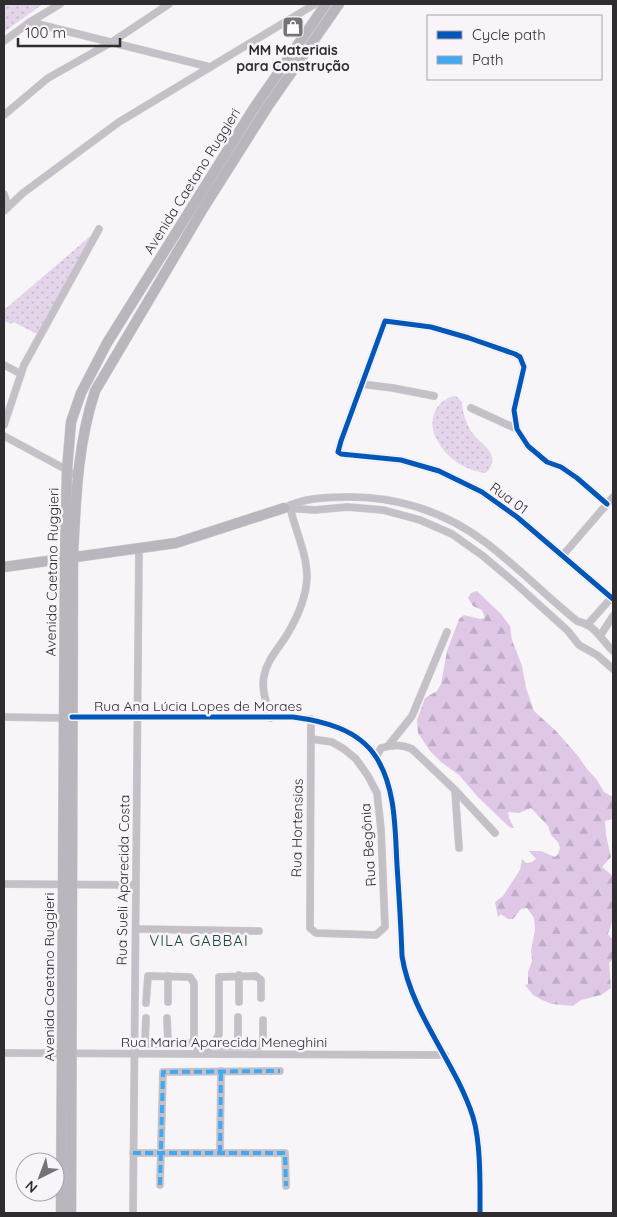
<svg xmlns="http://www.w3.org/2000/svg" width="617" height="1217" viewBox="0 0 617 1217" font-family="Quicksand,sans-serif">
	<defs>
		<pattern id="grass-dots" width="8" height="8" patternUnits="userSpaceOnUse" patternTransform="scale(1.25)"><rect width="8" height="8" fill="#e4d5eb"/><path d="M2 2h.1M6 6h.1" fill="none" stroke="#c4b7ca" stroke-width="1.8" stroke-linecap="round"/></pattern>
		<pattern id="forest-firs" width="22" height="20" patternUnits="userSpaceOnUse" patternTransform="scale(1.25)"><rect width="22" height="20" fill="#dec8e6"/><path d="M5 1l3.5 6h-7zM16 11l3.5 6h-7z" fill="#bfacc6"/></pattern>
	</defs>
	<rect width="100%" height="100%" fill="#f8f5f9"/>
	<g fill="url(#grass-dots)">
		<path d="M 4,4 L 43,4 L 4,32 Z"/>
		<path d="M 94,233 L 37,334 L 13,322 L 11,324 L 4,321 L 4,310 Z"/>
		<path d="M 456,396 L 462,402 C 462,411 466,423 471,431 C 480,446 504,453 486,473 C 465,471 445,457 436,438 C 427,421 436,398 456,396 Z"/>
	</g>
	<path fill="url(#forest-firs)" d="M 477,591 L 501,614 L 510,626 L 512,640 L 522,666 L 526,688 L 534,711 L 556,731 L 578,756 L 587,769 L 597,780 L 604,792 L 613,797 L 613,819 L 605,821 L 606,835 L 611,857 L 602,867 L 613,876 L 613,919 L 608,934 L 611,938 L 613,938 L 613,959 L 609,963 L 611,988 L 601,995 L 581,1000 L 573,1006 L 552,1004 L 542,1000 L 533,995 L 525,985 L 528,984 L 528,972 L 532,961 L 531,950 L 535,930 L 534,918 L 527,908 L 521,909 L 513,919 L 508,919 L 501,914 L 498,917 L 495,902 L 503,896 L 520,870 L 522,859 L 526,863 L 532,862 L 536,859 L 529,851 L 541,851 L 555,857 L 558,854 L 560,848 L 558,842 L 551,835 L 548,826 L 531,808 L 519,813 L 508,812 L 509,818 L 514,828 L 511,828 L 507,825 L 478,797 L 459,775 L 441,762 L 430,751 L 418,733 L 417,720 L 425,698 L 437,691 L 441,684 L 447,651 L 459,619 L 464,615 L 480,619 L 485,618 L 482,610 L 473,606 L 468,598 L 471,593 Z"/>
	<g fill="none" stroke-linecap="round" stroke-linejoin="round">
		<g stroke="#d4d2d4" stroke-width="8">
			<g id="street">
				<path d="M 30,22 L 210,67"/>
				<path d="M 4,41 L 30,22 L 60,4"/>
				<path d="M 4,115 L 48,78 L 112,42 L 169,4"/>
				<path d="M 4,194 L 8,207"/>
				<path d="M 4,211 L 23,193 L 119,122 L 315,4"/>
				<path d="M 4,365 L 21,374"/>
				<path d="M 361,384 L 393,388 L 434,396"/>
				<path d="M 471,408 L 517,429"/>
				<path d="M 4,425 L 24,365 L 99,229"/>
				<path d="M 4,436 L 67,470 L 76,476"/>
				<path d="M 607,504 L 577,478 L 561,467 L 547,462 L 528,446 L 517,429 L 514,410 L 524,367 L 520,357 L 515,354 L 469,338 L 431,327 L 385,321 L 341,441 L 338,452 L 341,454 L 401,460 L 439,471 L 482,492 L 517,517 L 613,599"/>
				<path d="M 284,508 L 315,510 L 347,507 L 383,510 L 420,520 L 452,534 L 483,556 L 515,583 L 568,631 L 579,645 L 597,655 L 613,669"/>
				<path d="M 284,508 C 303,498 327,497 347,497 C 396,496 446,512 485,542 C 518,567 546,596 577,621 C 597,626 600,639 613,651"/>
				<path d="M 563,555 L 613,497"/>
				<path d="M 588,624 L 613,596"/>
				<path d="M 600,636 L 613,616"/>
				<path d="M 4,717 L 64,718"/>
				<path d="M 72,717 L 293,717 C 323,721 358,729 376,757 C 396,788 395,830 397,865 C 399,895 401,925 402,956 C 411,1014 455,1061 473,1117 C 481,1143 480,1186 480,1213"/>
				<path d="M 271,718 C 267,704 261,690 264,676 C 267,659 280,647 288,633 C 298,616 306,597 307,578 C 307,553 295,530 290,507"/>
				<path d="M 311,739 L 332,742 L 344,749 L 356,759 L 368,776 L 377,793 L 381,829 L 385,927 L 376,935 L 316,933 L 310,928 L 311,719"/>
				<path d="M 388,746 L 412,716 L 447,632"/>
				<path d="M 376,757 L 381,748 C 394,745 401,744 412,749 L 455,790 L 495,833"/>
				<path d="M 455,791 L 459,848"/>
				<path d="M 4,884 L 136,885"/>
				<path d="M 136,929 L 259,931"/>
				<path d="M 239,975 L 239,1002"/>
				<path d="M 168,976 L 168,1002"/>
				<path d="M 146,1003 L 148,976 L 190,977 L 194,983 L 194,1043"/>
				<path d="M 238,1017 L 238,1046"/>
				<path d="M 146,1018 L 145,1042 L 147,1044 L 194,1043 L 197,1045 L 198,1054"/>
				<path d="M 167,1018 L 168,1044"/>
				<path d="M 210,1046 L 259,1046 L 263,1042 L 263,1020"/>
				<path d="M 4,1053 L 445,1055"/>
				<path d="M 207,1054 L 208,1046 L 215,1042 L 219,1034 L 219,977 L 256,976 L 261,980 L 261,998"/>
				<path d="M 133,1153 L 285,1153 L 286,1186"/>
				<path d="M 220,1153 L 221,1071"/>
				<path d="M 160,1185 L 163,1072 L 280,1071"/>
				<path d="M 133,1213 L 139,548"/>
			</g>
		</g>
		<g stroke="#d4d2d4" stroke-width="11">
			<g id="secondary">
				<path d="M 4,567 L 176,543 L 284,508"/>
				<path d="M 61,1213 L 65,557 L 67,470 L 71,422 L 81,393 L 107,343 L 254,108 L 326,4"/>
				<path d="M 71,1213 L 73,556 C 76,499 77,446 95,391 L 204,207 L 268,106 L 339,4"/>
			</g>
		</g>
		<use href="#street" stroke="#c5bfc8" stroke-width="7"/>
		<use href="#secondary" stroke="#bbb5be" stroke-width="10"/>
		<g stroke="#3fa9f5" stroke-width="4" stroke-dasharray="8 4" stroke-linecap="butt">
			<path d="M 133,1153 L 285,1153 L 286,1186"/>
			<path d="M 220,1153 L 221,1071"/>
			<path d="M 160,1185 L 163,1072 L 280,1071"/>
		</g>
		<g stroke="#f9f4fa" stroke-width="8">
			<g id="cycleway">
				<path d="M 607,504 L 577,478 L 561,467 L 547,462 L 528,446 L 517,429 L 514,410 L 524,367 L 520,357 L 515,354 L 469,338 L 431,327 L 385,321 L 341,441 L 338,452 L 341,454 L 401,460 L 439,471 L 482,492 L 517,517 L 613,599"/>
				<path d="M 72,717 L 293,717 C 323,721 358,729 376,757 C 396,788 395,830 397,865 C 399,895 401,925 402,956 C 411,1014 455,1061 473,1117 C 481,1143 480,1186 480,1213"/>
			</g>
		</g>
		<use href="#cycleway" stroke="#0057b8" stroke-width="5"/>
	</g>
	<defs>
		<g id="shop-square" transform="scale(1.125)"><rect x="-9" y="-9" width="18" height="18" rx="4" fill="#757376" stroke="#f9f4fa"/><path d="M-5-2.5h2.3a2.7 3.5 0 0 1 5.4 0H5L5.5 6h-11ZM-1.5-2.5h3a1.5 2.3 0 0 0-3 0Z" fill="#fff"/></g>
	</defs>
	<g fill-rule="evenodd">
		<use href="#shop-square" x="293" y="27"/>
	</g>
	<g text-anchor="middle" stroke-width="5" stroke-linejoin="round" paint-order="stroke">
		<g font-size="14" font-weight="bold" fill="#2f2d30" stroke="#f9f4fa">
			<text x="293" y="55">MM Materiais<tspan x="293" dy="16">para Construção</tspan></text>
		</g>
		<g font-size="14" fill="#2f2d30" stroke="#f9f4fa">
			<text transform="translate(192 181) rotate(-58)" y="5">Avenida Caetano Ruggieri</text>
			<text transform="translate(509 498) rotate(36)" y="5">Rua 01</text>
			<text transform="translate(52 572) rotate(-89)" y="5">Avenida Caetano Ruggieri</text>
			<text x="198" y="711">Rua Ana Lúcia Lopes de Moraes</text>
			<text transform="translate(297 828) rotate(-89)" y="5">Rua Hortensias</text>
			<text transform="translate(368 845) rotate(-94)" y="5">Rua Begônia</text>
			<text transform="translate(123 880) rotate(-89)" y="5">Rua Sueli Aparecida Costa</text>
			<text transform="translate(49 977) rotate(-90)" y="5">Avenida Caetano Ruggieri</text>
			<text x="224" y="1047">Rua Maria Aparecida Meneghini</text>
		</g>
		<g font-size="15" letter-spacing="1" fill="#1b4a38" stroke="#f9f4fa">
			<text x="199" y="946">VILA GABBAI</text>
		</g>
	</g>
	<rect width="617" height="1217" fill="none" stroke="#2f2d30" stroke-width="10"/>
	<rect x="427" y="15" width="175" height="65" fill="#f9f4fa" stroke="#a8a4a9"/>
	<rect x="437" y="31" width="25" height="8" fill="#0057b8" stroke="#a8a4a9"/>
	<text x="472" y="40" font-size="15" fill="#2f2d30">Cycle path</text>
	<rect x="437" y="56" width="25" height="8" fill="#3fa9f5" stroke="#a8a4a9"/>
	<text x="472" y="65" font-size="15" fill="#2f2d30">Path</text>
	<g transform="translate(40 1177) rotate(222)"><circle r="24" fill="#f9f4fa" stroke="#a8a4a9"/>
	<path d="M0-4L9 19L0 12L-9 19Z" fill="#757376"/>
	<text y="-8" font-size="14" font-weight="bold" text-anchor="middle" fill="#2f2d30">N</text>
	</g>
	<path d="M18 38v8h102v-8" fill="none" stroke="#2f2d30" stroke-width="2.5"/>
	<text x="25" y="38" font-size="15" fill="#2f2d30" stroke="#f9f4fa" stroke-width="4" paint-order="stroke">100 m</text>
</svg>
